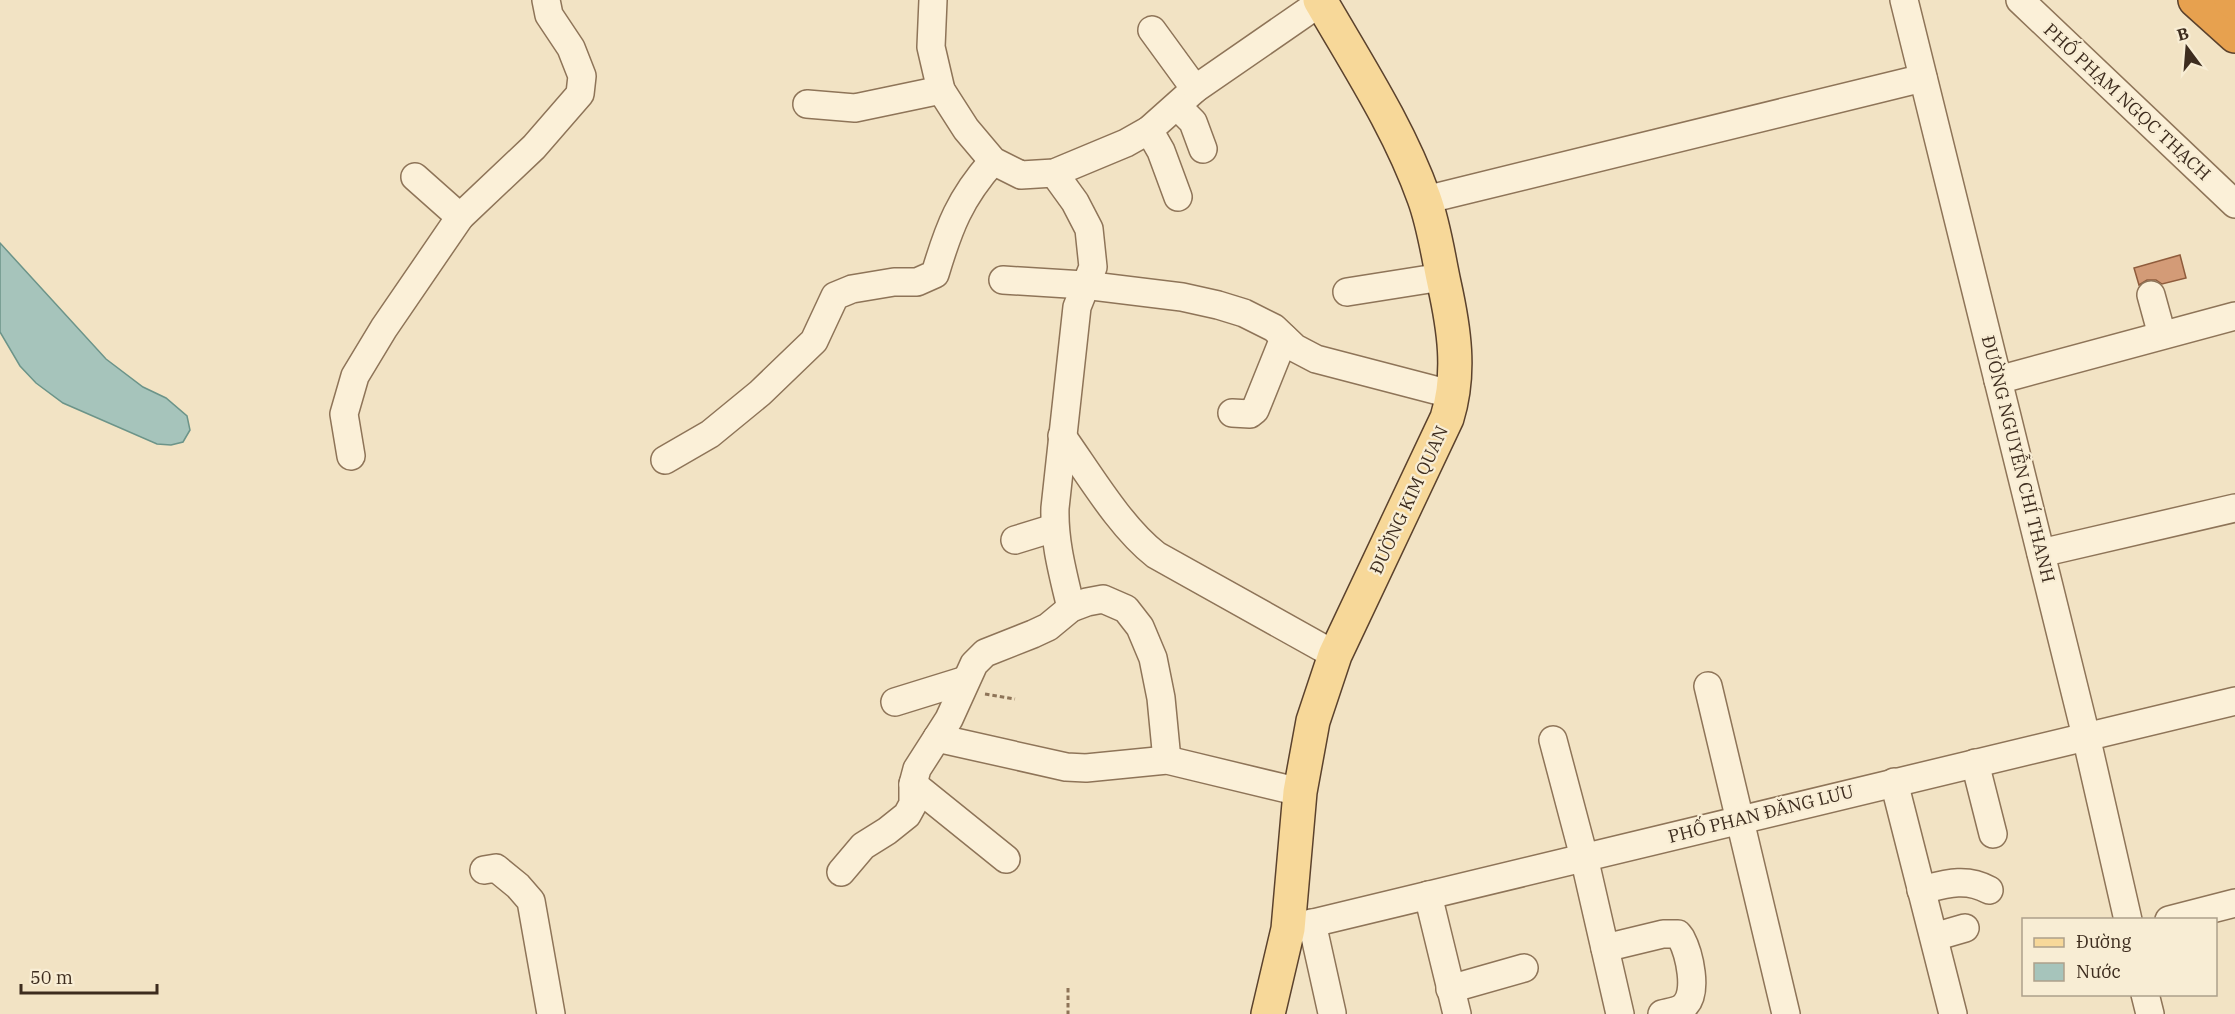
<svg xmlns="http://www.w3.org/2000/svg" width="2235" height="1014" viewBox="0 0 2235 1014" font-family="'IBM Plex Serif',serif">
	<rect width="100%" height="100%" fill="#f2e3c4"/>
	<path fill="#a6c4bb" stroke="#6c9489" stroke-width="1.5" d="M 0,243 L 106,359 L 143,387 L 166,398 L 187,416 L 190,430 L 183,442 L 171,445 L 157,444 L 63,403 L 36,383 L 20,366 L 0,332 Z"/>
	<path fill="#d39b77" stroke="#8f5c3c" stroke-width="1.5" d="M 2180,255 L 2186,278 L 2162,284 L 2156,280 L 2147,280 L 2139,285 L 2134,268 Z"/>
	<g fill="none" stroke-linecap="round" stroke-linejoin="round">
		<g stroke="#8e7458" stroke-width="30">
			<g id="minor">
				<path d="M 933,0 L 931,47 L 941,90 L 966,129 L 993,161 L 1021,175 L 1054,173 L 1126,143 L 1149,130 L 1195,89 L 1321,2"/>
				<path d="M 1904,0 L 2086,736 L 2128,920"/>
				<path d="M 2020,0 L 2235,204"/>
				<path d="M 1152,30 L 1195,89"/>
				<path d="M 807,104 L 855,108 L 941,90"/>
				<path d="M 1177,106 L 1193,122 L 1203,149"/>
				<path d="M 1149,130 L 1161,151 L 1178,197"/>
				<path d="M 1054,173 L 1075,202 L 1089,229 L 1093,267 L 1077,307 L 1055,508 C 1054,542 1063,574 1071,608"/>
				<path d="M 415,177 L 460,217"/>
				<path d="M 1425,200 L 1923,78"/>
				<path d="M 1003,280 L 1084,285 L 1182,297 L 1218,305 L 1244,313 L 1274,328 L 1295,348 L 1316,359 L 1454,395"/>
				<path d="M 1347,292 L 1442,277"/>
				<path d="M 2151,295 L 2162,335"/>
				<path d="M 1998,380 L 2235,316"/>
				<path d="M 1232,413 L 1250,414 L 1255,410 L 1284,338"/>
				<path d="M 1062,436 C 1089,474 1120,527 1156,555 L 1335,655"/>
				<path d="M 351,456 L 344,414 L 355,376 L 384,328 L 460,217 L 534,147 L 580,94 L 582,76 L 571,48 L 549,15 L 546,0"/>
				<path d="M 665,460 L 710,434 L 760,393 L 814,341 L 835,296 L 852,289 L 894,282 L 917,282 L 935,274 C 949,227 960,198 993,161"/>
				<path d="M 1015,540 L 1054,528"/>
				<path d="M 2041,553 L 2235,508"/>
				<path d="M 1708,686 L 1786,1014"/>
				<path d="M 895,702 L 966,680"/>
				<path d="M 937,738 L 1066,767 L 1086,768 L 1167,760 L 1300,792"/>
				<path d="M 1553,740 L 1584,857 L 1620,1014"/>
				<path d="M 1975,763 L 1993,834"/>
				<path d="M 1894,782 L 1953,1014"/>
				<path d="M 913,784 L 1006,859"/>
				<path d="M 484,870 L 496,868 L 518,886 L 531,901 L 551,1014"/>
				<path d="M 841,872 L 863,846 L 887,831 L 907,815 L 913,804 L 913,784 L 917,769 L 949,719 L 974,664 L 985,653 L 1033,634 L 1048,627 L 1071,608 L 1087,602 L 1103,599 L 1126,609 L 1140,627 L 1153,658 L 1161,698 L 1167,760"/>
				<path d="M 1921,890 C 1945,884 1966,877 1989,890"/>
				<path d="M 1428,895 L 1457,1014"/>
				<path d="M 2169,920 L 2235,903"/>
				<path d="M 1312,923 L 1332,1013"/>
				<path d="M 1288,929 L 2235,701"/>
				<path d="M 1934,937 L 1965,928"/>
				<path d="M 1605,948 L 1663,934 L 1678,934 L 1681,938 C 1689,953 1699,993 1684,1006 C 1679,1011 1669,1012 1662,1014"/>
				<path d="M 1450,989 L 1524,968"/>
				<path d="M 2145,994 L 2150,1014"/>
			</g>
		</g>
		<g stroke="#5b422d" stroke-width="36">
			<path id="major" d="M 1268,1014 L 1288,929 L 1300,792 L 1313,721 L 1335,655 L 1447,418 C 1461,373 1454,328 1444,283 C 1438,255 1434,225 1424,198 C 1399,128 1357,64 1320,0"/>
		</g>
		<g stroke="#5b422d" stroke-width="36">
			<g id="highway">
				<path d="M 2195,0 L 2235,36"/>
				<path d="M 2231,0 L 2235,3"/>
			</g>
		</g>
		<g stroke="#8e7458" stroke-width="3" stroke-dasharray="4.5 3" stroke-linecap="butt">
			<path d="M 985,694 L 1015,699"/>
			<path d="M 1068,988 L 1068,1014"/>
		</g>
		<use href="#minor" stroke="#fbf0d8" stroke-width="27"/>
		<use href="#major" stroke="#f7d899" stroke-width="33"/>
		<use href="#highway" stroke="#e7a14f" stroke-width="33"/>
	</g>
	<g text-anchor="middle" stroke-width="4.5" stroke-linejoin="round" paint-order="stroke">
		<g font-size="18" fill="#3d2c1e" stroke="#f8edd4">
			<text transform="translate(2127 102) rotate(43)" y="6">PHỐ PHẠM NGỌC THẠCH</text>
			<text transform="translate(2018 459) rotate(76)" y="6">ĐƯỜNG NGUYỄN CHÍ THANH</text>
			<text transform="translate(1409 500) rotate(-65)" y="6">ĐƯỜNG KIM QUAN</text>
			<text transform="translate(1761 814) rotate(-14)" y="6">PHỐ PHAN ĐĂNG LƯU</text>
		</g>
	</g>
	<rect x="2022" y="918" width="195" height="78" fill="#f8edd4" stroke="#ada08b" stroke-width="1.5"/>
	<rect x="2034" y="938" width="30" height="9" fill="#f7d899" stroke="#ada08b" stroke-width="1.5"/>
	<text x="2076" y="948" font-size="18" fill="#3d2c1e">Đường</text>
	<rect x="2034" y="963" width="30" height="18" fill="#a6c4bb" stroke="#ada08b" stroke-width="1.5"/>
	<text x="2076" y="978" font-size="18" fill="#3d2c1e">Nước</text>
	<g transform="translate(2187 48) rotate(344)" stroke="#f8edd4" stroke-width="4.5" paint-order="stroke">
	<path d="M0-4.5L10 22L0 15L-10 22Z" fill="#3d2c1e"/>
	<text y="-9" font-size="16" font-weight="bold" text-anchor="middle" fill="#3d2c1e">B</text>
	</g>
	<path d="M21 984v9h136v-9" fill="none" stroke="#3d2c1e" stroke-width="3"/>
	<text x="30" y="984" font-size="18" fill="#3d2c1e" stroke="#f8edd4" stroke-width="4.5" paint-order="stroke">50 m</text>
</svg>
